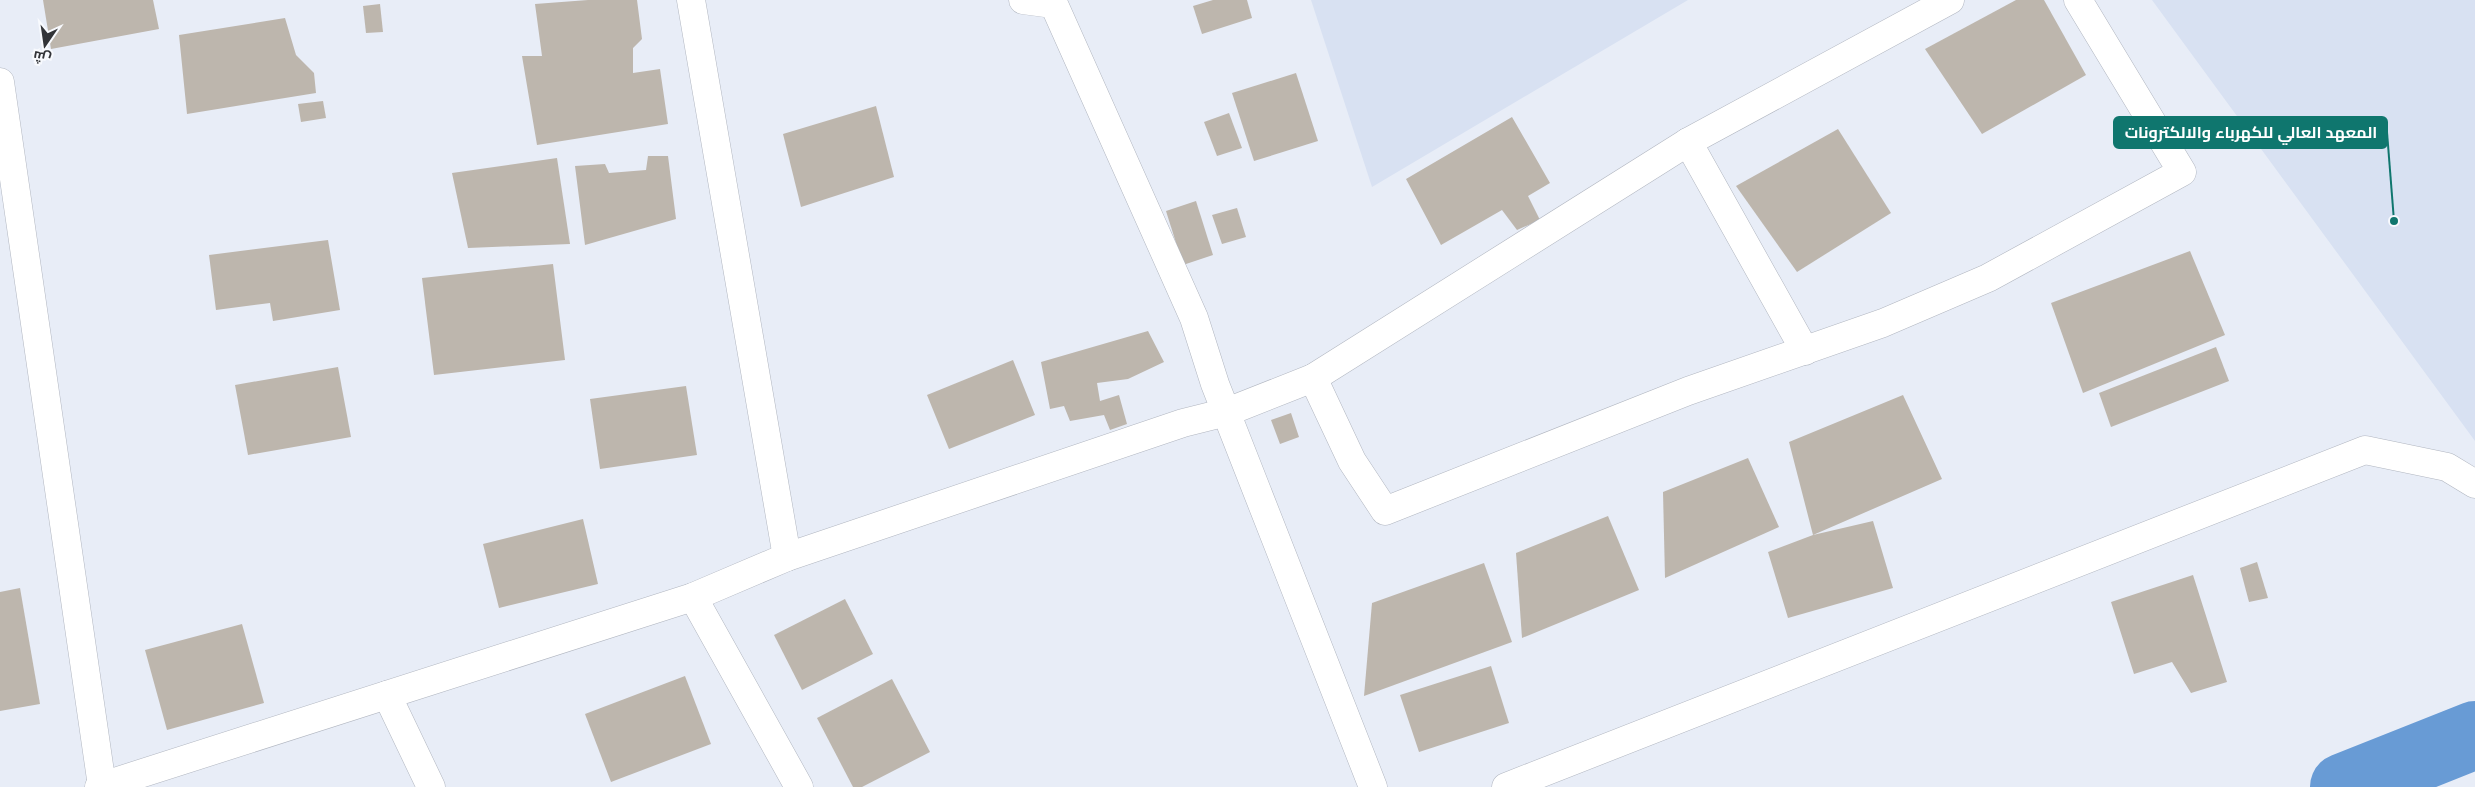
<svg xmlns="http://www.w3.org/2000/svg" width="2475" height="787" viewBox="0 0 2475 787" font-family="'Open Sans',Cairo,sans-serif">
	<rect width="100%" height="100%" fill="#e8edf7"/>
	<g fill="#d8e1f2">
		<path d="M 1311,0 L 1688,0 L 1372,187 Z"/>
		<path d="M 2152,0 L 2475,0 L 2475,441 Z"/>
	</g>
	<g fill="none" stroke-linecap="round" stroke-linejoin="round">
		<path stroke="#689bd5" stroke-width="68" d="M 2344,787 L 2475,735"/>
	</g>
	<g fill="#bdb6ad">
		<path d="M 43,0 L 153,0 L 159,29 L 51,49 Z"/>
		<path d="M 588,0 L 637,0 L 642,39 L 633,48 L 633,73 L 660,69 L 668,124 L 537,145 L 522,56 L 542,56 L 535,4 Z"/>
		<path d="M 1213,0 L 1247,0 L 1252,18 L 1202,34 L 1193,6 Z"/>
		<path d="M 2016,0 L 2044,0 L 2086,75 L 1982,134 L 1925,49 Z"/>
		<path d="M 380,4 L 383,32 L 366,33 L 363,6 Z"/>
		<path d="M 285,18 L 296,55 L 314,73 L 316,93 L 187,114 L 179,35 Z"/>
		<path d="M 1296,73 L 1318,141 L 1254,161 L 1232,93 Z"/>
		<path d="M 323,101 L 326,118 L 301,122 L 298,104 Z"/>
		<path d="M 876,106 L 894,177 L 801,207 L 783,134 Z"/>
		<path d="M 1229,113 L 1242,148 L 1217,156 L 1204,122 Z"/>
		<path d="M 1512,117 L 1550,183 L 1528,196 L 1540,220 L 1517,230 L 1502,210 L 1441,245 L 1406,179 Z"/>
		<path d="M 1838,129 L 1891,213 L 1797,272 L 1736,186 Z"/>
		<path d="M 648,156 L 668,156 L 676,219 L 585,245 L 575,166 L 605,164 L 609,173 L 646,170 Z"/>
		<path d="M 557,158 L 570,244 L 468,248 L 452,173 Z"/>
		<path d="M 1196,201 L 1213,255 L 1183,265 L 1166,211 Z"/>
		<path d="M 1237,208 L 1246,237 L 1222,244 L 1212,215 Z"/>
		<path d="M 328,240 L 340,310 L 273,321 L 270,303 L 216,310 L 209,255 Z"/>
		<path d="M 2190,251 L 2225,335 L 2083,393 L 2051,303 Z"/>
		<path d="M 553,264 L 565,360 L 434,375 L 422,278 Z"/>
		<path d="M 1148,331 L 1164,362 L 1128,379 L 1097,383 L 1100,401 L 1119,395 L 1127,424 L 1110,430 L 1104,415 L 1070,421 L 1064,406 L 1050,409 L 1041,362 Z"/>
		<path d="M 2216,347 L 2229,381 L 2111,427 L 2099,393 Z"/>
		<path d="M 1013,360 L 1035,415 L 949,449 L 927,395 Z"/>
		<path d="M 338,367 L 351,437 L 248,455 L 235,385 Z"/>
		<path d="M 686,386 L 697,455 L 600,469 L 590,399 Z"/>
		<path d="M 1903,395 L 1942,479 L 1813,535 L 1873,521 L 1893,588 L 1788,618 L 1768,552 L 1813,535 L 1789,442 Z"/>
		<path d="M 1291,413 L 1299,437 L 1280,444 L 1271,420 Z"/>
		<path d="M 1748,458 L 1779,527 L 1665,578 L 1663,492 Z"/>
		<path d="M 1608,516 L 1639,590 L 1522,638 L 1516,553 Z"/>
		<path d="M 583,519 L 598,584 L 499,608 L 483,544 Z"/>
		<path d="M 2257,562 L 2268,598 L 2249,602 L 2240,568 Z"/>
		<path d="M 1484,563 L 1512,642 L 1364,696 L 1372,603 Z"/>
		<path d="M 2193,575 L 2227,682 L 2191,693 L 2172,662 L 2134,674 L 2111,602 Z"/>
		<path d="M 20,588 L 40,704 L 0,711 L 0,592 Z"/>
		<path d="M 845,599 L 873,654 L 802,690 L 774,635 Z"/>
		<path d="M 242,624 L 264,703 L 167,730 L 145,650 Z"/>
		<path d="M 1491,666 L 1509,723 L 1419,752 L 1400,695 Z"/>
		<path d="M 685,676 L 711,744 L 611,782 L 585,714 Z"/>
		<path d="M 892,679 L 930,752 L 862,787 L 853,787 L 817,718 Z"/>
	</g>
	<g fill="none" stroke-linecap="round" stroke-linejoin="round">
		<g stroke="#b1b6c0" stroke-width="29">
			<g id="street">
				<path d="M 691,0 L 787,557"/>
				<path d="M 1023,0 L 1053,4"/>
				<path d="M 1052,0 L 1194,318 L 1215,384 L 1373,787"/>
				<path d="M 0,82 L 102,786"/>
				<path d="M 1688,142 L 1805,351"/>
				<path d="M 1313,378 L 1352,461 L 1385,511 L 1688,391 L 1883,323 L 1988,278 L 2182,172 L 2078,0"/>
				<path d="M 693,597 L 799,787"/>
				<path d="M 387,695 L 431,787"/>
				<path d="M 99,787 L 693,597 L 787,557 L 1183,423 L 1227,412 L 1313,378 L 1688,142 L 1950,0"/>
				<path d="M 1506,787 L 2365,450 L 2447,467 L 2475,484"/>
			</g>
		</g>
		<use href="#street" stroke="#fff" stroke-width="28"/>
	</g>
	<path fill="none" stroke="#0f766e" stroke-width="2" d="M2394 221L2387 132"/>
	<circle fill="#0f766e" stroke="#f8fafe" stroke-width="2" cx="2394" cy="221" r="5"/>
	<rect fill="#0f766e" stroke="#0f766e" stroke-width="2" x="2114" y="117" width="273" height="31" rx="5"/>
	<g font-size="16" text-anchor="middle" font-weight="bold" fill="#fff">
		<text x="2251" y="138">المعهد العالي للكهرباء والالكترونات</text>
	</g>
	<g transform="translate(45 45) rotate(193)" stroke="#f8fafe" stroke-width="4" paint-order="stroke">
	<path d="M0-4L9 19L0 12L-9 19Z" fill="#323438"/>
	<text y="-8" font-size="14" font-weight="bold" text-anchor="middle" fill="#323438">ش</text>
	</g>
</svg>
